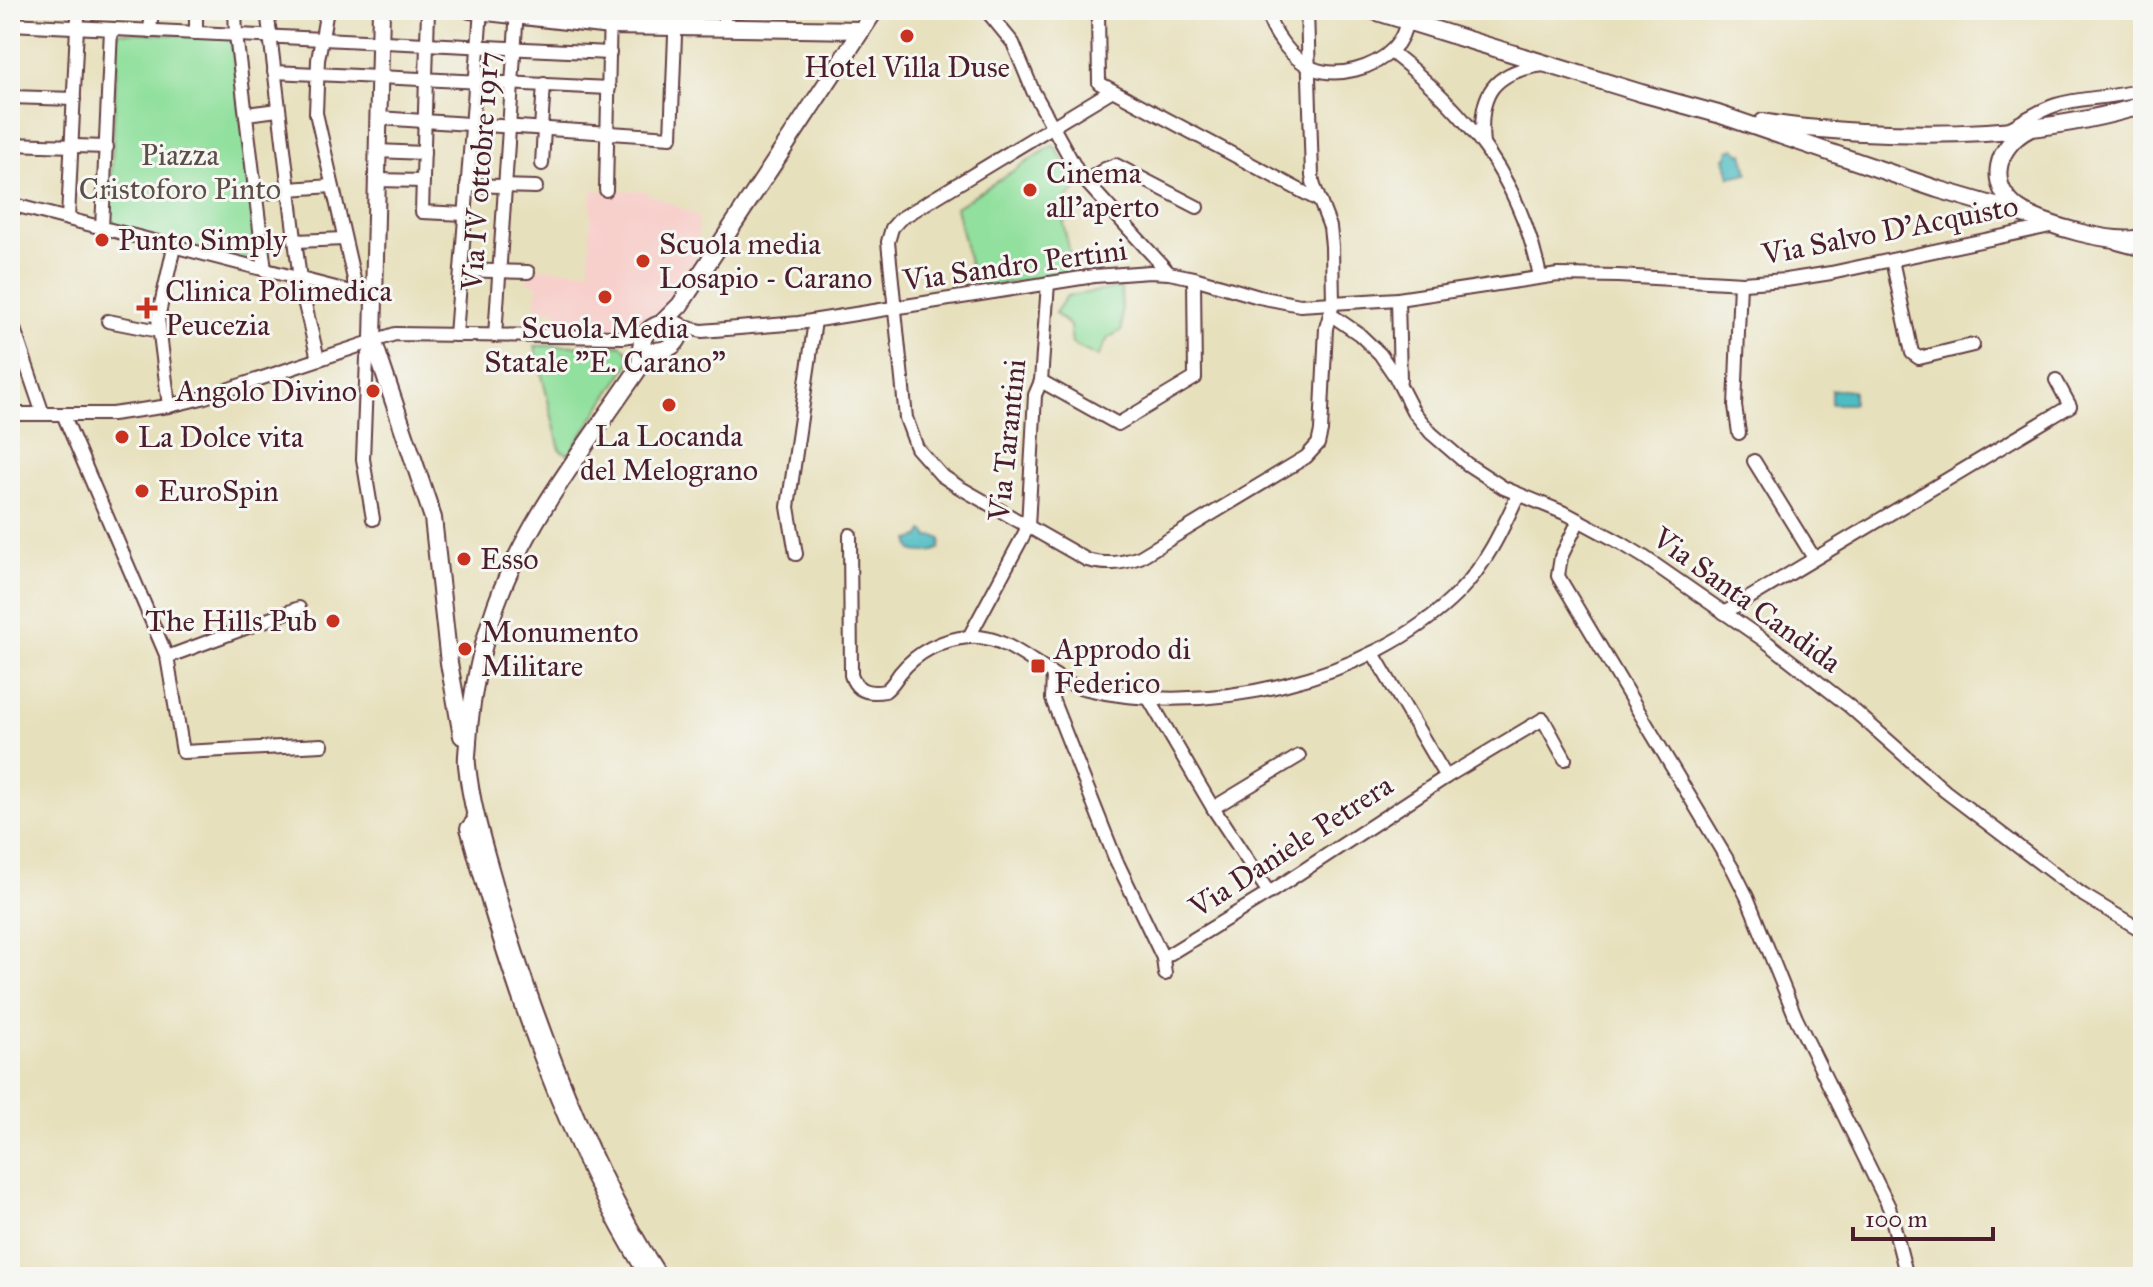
<svg xmlns="http://www.w3.org/2000/svg" width="2153" height="1287" viewBox="0 0 2153 1287" font-family="'IM FELL Great Primer',serif">
	<rect width="100%" height="100%" fill="#f6f6f2"/>
	<filter id="ink" filterUnits="userSpaceOnUse"><feTurbulence type="fractalNoise" baseFrequency=".0125" numOctaves="2"/><feDisplacementMap in="SourceGraphic" scale="16" xChannelSelector="R" yChannelSelector="G"/><feConvolveMatrix kernelMatrix="1 2 1 2 8 2 1 2 1" color-interpolation-filters="sRGB"/></filter>
	<filter id="wash" filterUnits="userSpaceOnUse"><feTurbulence type="fractalNoise" baseFrequency=".006" numOctaves="4" result="noise"/><feDisplacementMap in="SourceGraphic" scale="32" xChannelSelector="R" yChannelSelector="G"/><feGaussianBlur stdDeviation="1.8" result="paint"/><feColorMatrix in="noise" values="0 0 0 0 0 0 0 0 0 0 0 0 0 0 0 0 0 1.4 0 .05"/><feComposite in="paint" operator="in"/></filter>
	<g filter="url(#wash)">
		<rect width="100%" height="100%" fill="#e7e0bc"/>
		<path fill="#f7d0cc" d="M 592,190 L 648,191 L 648,196 L 655,196 L 699,217 L 697,259 L 695,263 L 687,267 L 665,307 L 644,328 L 558,328 L 557,311 L 536,310 L 537,284 L 527,283 L 528,268 L 589,270 Z"/>
		<g fill="#92e09e" stroke="#6e8064" stroke-width="2">
			<path d="M 118,32 L 231,37 L 260,264 L 109,225 Z"/>
			<path d="M 1054,145 L 1079,187 L 1063,202 L 1073,214 L 1063,223 L 1074,271 L 975,289 L 956,207 Z"/>
			<path d="M 1121,288 L 1122,330 L 1108,338 L 1098,357 L 1072,344 L 1070,326 L 1055,313 L 1067,296 Z"/>
			<path d="M 621,345 L 628,351 L 630,362 L 569,454 L 560,450 L 535,346 Z"/>
		</g>
		<g fill="#4dbcc3" stroke="#4c6e77" stroke-width="2">
			<path d="M 1735,148 L 1741,154 L 1743,153 L 1748,173 L 1730,177 L 1725,158 L 1727,157 L 1729,150 Z"/>
			<rect x="1831" y="390" width="22" height="14"/>
			<path d="M 923,531 L 927,533 L 928,537 L 935,536 L 941,539 L 940,548 C 934,553 919,553 912,550 L 910,545 L 910,540 L 920,537 Z"/>
		</g>
	</g>
	<g filter="url(#ink)">
		<g fill="none" stroke-linecap="round" stroke-linejoin="round">
			<g stroke="#623c41" stroke-width="16">
				<g id="minor">
					<path d="M 196,10 L 196,33"/>
					<path d="M 235,10 L 236,35 L 265,270"/>
					<path d="M 267,10 L 301,288 L 318,359"/>
					<path d="M 327,10 L 318,60 L 316,113 L 356,288 L 363,295"/>
					<path d="M 428,10 L 422,212 L 465,214"/>
					<path d="M 986,10 L 1013,43 L 1033,91 L 1079,174 L 1169,273"/>
					<path d="M 1098,10 L 1099,83 L 1320,201"/>
					<path d="M 1266,10 C 1272,32 1290,58 1312,68 C 1337,79 1375,68 1393,49 C 1401,41 1404,32 1407,21"/>
					<path d="M 10,24 L 610,53"/>
					<path d="M 724,28 L 724,10"/>
					<path d="M 150,31 L 152,10"/>
					<path d="M 1391,52 C 1468,112 1520,179 1540,276"/>
					<path d="M 274,72 L 609,88"/>
					<path d="M 1111,91 L 900,219 L 892,228 L 888,242 L 906,418 L 917,448 L 941,475 L 959,487 L 1087,560 C 1107,565 1120,564 1140,557 L 1306,457 L 1318,444 L 1321,431 L 1326,328 L 1333,304 L 1332,246 L 1330,227 L 1314,186 L 1312,176 L 1307,10"/>
					<path d="M 10,97 L 74,99"/>
					<path d="M 246,114 L 278,110"/>
					<path d="M 378,118 L 671,137 L 676,10"/>
					<path d="M 2010,128 C 2025,120 2040,110 2056,105 C 2085,96 2115,99 2143,89"/>
					<path d="M 541,129 L 544,84"/>
					<path d="M 10,144 L 107,147"/>
					<path d="M 1483,144 C 1478,94 1493,71 1544,65"/>
					<path d="M 377,151 L 424,153"/>
					<path d="M 542,164 L 544,129"/>
					<path d="M 377,180 L 423,181"/>
					<path d="M 1086,181 L 1105,169 L 1116,165 L 1197,207"/>
					<path d="M 467,185 L 536,187"/>
					<path d="M 289,189 L 332,186"/>
					<path d="M 606,190 L 610,10"/>
					<path d="M 256,194 L 289,190"/>
					<path d="M 10,204 L 363,295 L 374,293"/>
					<path d="M 68,219 L 77,27 L 79,10"/>
					<path d="M 102,228 L 111,29"/>
					<path d="M 296,241 L 344,239"/>
					<path d="M 2117,243 L 2143,250"/>
					<path d="M 1892,260 L 1912,353 L 1919,358 L 1973,345"/>
					<path d="M 461,270 L 528,272"/>
					<path d="M 1398,299 L 1400,380"/>
					<path d="M 1330,314 L 1359,334 L 1380,354 L 1395,376 L 1413,411 L 1431,433 L 1467,464 L 1504,488 L 1567,514 L 1621,543 L 1644,557 L 1768,643 L 1849,706 L 1945,791 L 2057,876 L 2083,895 L 2143,931"/>
					<path d="M 10,317 L 43,414"/>
					<path d="M 108,321 L 159,331"/>
					<path d="M 680,326 L 702,331 L 799,323 L 1094,276 L 1150,272 L 1169,273 L 1194,278 L 1259,297 L 1300,305 L 1398,299 L 1558,275 L 1618,276 L 1743,283 L 1786,280 L 1831,273 L 2055,225"/>
					<path d="M 456,335 L 481,10"/>
					<path d="M 495,336 L 517,10"/>
					<path d="M 1041,381 L 1118,424 L 1195,378 L 1194,278"/>
					<path d="M 169,406 L 158,318 L 174,247"/>
					<path d="M 10,414 L 112,414 L 169,406 L 202,398 L 395,334 L 623,337 L 646,333"/>
					<path d="M 63,414 L 167,657 L 183,752 L 322,745"/>
					<path d="M 1739,433 L 1735,406 L 1740,283"/>
					<path d="M 1754,461 L 1814,558"/>
					<path d="M 373,519 L 363,459 L 367,358 L 375,344"/>
					<path d="M 1579,520 L 1561,557 L 1558,576 L 1734,871 L 1747,897 L 1796,1018 L 1889,1207 L 1907,1277"/>
					<path d="M 850,535 L 851,675 C 856,691 869,694 885,691 C 892,686 895,680 900,673 C 917,652 942,639 969,637 C 1013,634 1042,677 1083,688 C 1202,719 1371,681 1458,593 C 1486,565 1502,530 1518,495"/>
					<path d="M 796,554 L 788,507 L 815,321"/>
					<path d="M 1724,613 L 2070,406 L 2056,380"/>
					<path d="M 969,637 L 1028,527 L 1035,395 L 1041,381 L 1048,283"/>
					<path d="M 1373,653 L 1446,777 L 1543,719 L 1565,759"/>
					<path d="M 167,657 L 299,608"/>
					<path d="M 1053,675 L 1052,699 L 1115,858 L 1163,958 L 1165,974"/>
					<path d="M 1149,699 L 1213,808 L 1269,893"/>
					<path d="M 1213,808 L 1299,756"/>
					<path d="M 476,817 L 467,828 C 510,984 562,1139 647,1277"/>
					<path d="M 1163,958 L 1269,893 L 1446,777"/>
				</g>
			</g>
			<g stroke="#623c41" stroke-width="20">
				<g id="major">
					<path d="M 381,10 L 373,340 L 433,518 L 449,663 L 462,736"/>
					<path d="M 470,10 L 610,26 L 861,30"/>
					<path d="M 1371,10 L 1641,93 L 1718,114 L 1937,189 L 2030,216"/>
					<path d="M 1763,122 C 1795,128 1829,130 1862,132 C 1955,137 2053,133 2143,105"/>
					<path d="M 2029,129 C 1996,146 1986,184 2018,209 C 2039,224 2118,247 2143,237"/>
					<path d="M 663,322 L 680,305 L 875,10"/>
					<path d="M 641,349 C 660,354 682,349 680,326 C 665,319 647,325 642,342 C 640,350 642,359 639,368 C 588,444 527,518 496,605 C 481,648 471,696 468,741 C 468,749 466,758 467,765 C 471,805 483,844 494,883 C 510,945 532,1006 555,1066 C 584,1140 616,1211 659,1277"/>
				</g>
			</g>
			<use href="#minor" stroke="#fff" stroke-width="12"/>
			<use href="#major" stroke="#fff" stroke-width="16"/>
		</g>
	</g>
	<g fill="#c8321e" stroke="#f6f6f2" stroke-width="3">
		<circle cx="907" cy="36" r="8"/>
		<circle cx="1030" cy="190" r="8"/>
		<circle cx="102" cy="240" r="8"/>
		<circle cx="643" cy="261" r="8"/>
		<circle cx="605" cy="297" r="8"/>
		<path d="M143 296h8v8h8v8h-8v8h-8v-8h-8v-8h8z"/>
		<circle cx="373" cy="391" r="8"/>
		<circle cx="669" cy="405" r="8"/>
		<circle cx="122" cy="437" r="8"/>
		<circle cx="142" cy="491" r="8"/>
		<circle cx="464" cy="559" r="8"/>
		<circle cx="333" cy="621" r="8"/>
		<circle cx="465" cy="649" r="8"/>
		<rect x="1030" y="658" width="16" height="16" rx="4"/>
	</g>
	<g text-anchor="middle" stroke-width="6" stroke-linejoin="round" paint-order="stroke">
		<g font-size="30" fill="#4a1f2b" stroke="#f6f6f2" text-anchor="start">
			<text x="907" y="77" text-anchor="middle">Hotel Villa Duse</text>
			<text x="1046" y="183">Cinema<tspan x="1046" dy="34">all'aperto</tspan></text>
			<text x="118" y="250">Punto Simply</text>
			<text x="659" y="254">Scuola media<tspan x="659" dy="34">Losapio - Carano</tspan></text>
			<text x="165" y="301">Clinica Polimedica<tspan x="165" dy="34">Peucezia</tspan></text>
			<text x="605" y="338" text-anchor="middle">Scuola Media<tspan x="605" dy="34">Statale "E. Carano"</tspan></text>
			<text x="357" y="401" text-anchor="end">Angolo Divino</text>
			<text x="669" y="446" text-anchor="middle">La Locanda<tspan x="669" dy="34">del Melograno</tspan></text>
			<text x="138" y="447">La Dolce vita</text>
			<text x="158" y="501">EuroSpin</text>
			<text x="480" y="569">Esso</text>
			<text x="317" y="631" text-anchor="end">The Hills Pub</text>
			<text x="481" y="642">Monumento<tspan x="481" dy="34">Militare</tspan></text>
			<text x="1054" y="659">Approdo di<tspan x="1054" dy="34">Federico</tspan></text>
		</g>
		<g font-size="30" fill="#5c4f48" stroke="#f6f6f2">
			<text x="180" y="165">Piazza<tspan x="180" dy="34">Cristoforo Pinto</tspan></text>
		</g>
		<g font-size="30" fill="#4a1f2b" stroke="#f6f6f2">
			<text transform="translate(480 171) rotate(-86)" y="10">Via IV ottobre 1917</text>
			<text transform="translate(1890 230) rotate(-11)" y="10">Via Salvo D'Acquisto</text>
			<text transform="translate(1015 265) rotate(-8)" y="10">Via Sandro Pertini</text>
			<text transform="translate(1007 440) rotate(-84)" y="10">Via Tarantini</text>
			<text transform="translate(1747 600) rotate(36)" y="10">Via Santa Candida</text>
			<text transform="translate(1291 846) rotate(-33)" y="10">Via Daniele Petrera</text>
		</g>
	</g>
	<rect width="2153" height="1287" fill="none" stroke="#f6f6f2" stroke-width="40"/>
	<path d="M1853 1227v12h140v-12" fill="none" stroke="#4a1f2b" stroke-width="4"/>
	<text x="1865" y="1227" font-size="24" fill="#4a1f2b" stroke="#f6f6f2" stroke-width="6" paint-order="stroke">100 m</text>
</svg>
